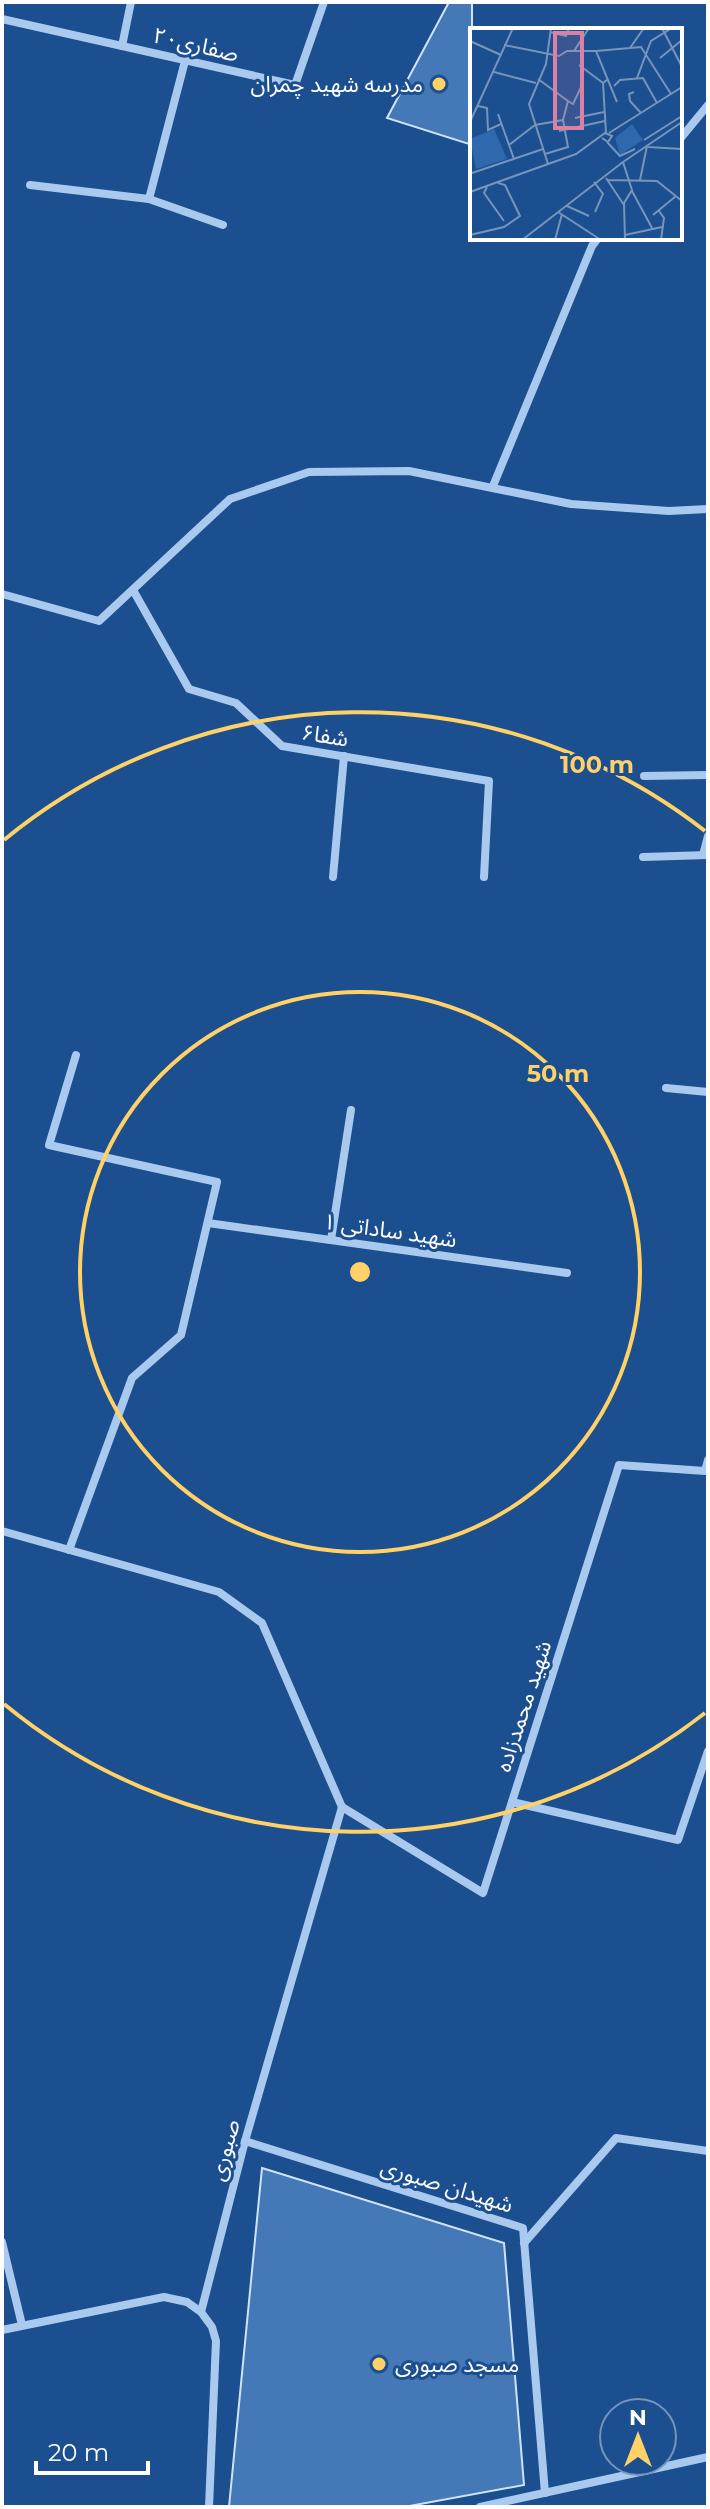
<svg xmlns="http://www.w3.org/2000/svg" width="710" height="2509" viewBox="0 0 710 2509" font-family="Montserrat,'Noto Sans Arabic',sans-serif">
	<rect width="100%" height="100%" fill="#1b4f8f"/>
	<g fill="#4478b7" stroke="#cfe3fa" stroke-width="2">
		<path d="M 449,2 L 472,2 L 472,145 L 387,118 Z"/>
		<path d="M 262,2168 L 504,2243 L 524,2485 L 404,2507 L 229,2507 Z"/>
	</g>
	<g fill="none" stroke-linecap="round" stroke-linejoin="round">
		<g stroke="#a9c9ee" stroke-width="8">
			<path d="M 2,19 L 295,85 L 324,2"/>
			<path d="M 122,46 L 131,2"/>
			<path d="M 680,139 L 708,105"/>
			<path d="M 30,185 L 149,199 L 185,61"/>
			<path d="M 149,199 L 223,225"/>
			<path d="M 493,486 L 592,246 L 598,238"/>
			<path d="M 133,590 L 189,689 L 236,703 L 282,746 L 489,781 L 484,877"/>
			<path d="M 2,594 L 99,621 L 230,499 L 309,472 L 409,471 L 571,504 L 669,511 L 708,509"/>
			<path d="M 644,776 L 708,775"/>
			<path d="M 703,855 L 708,836"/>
			<path d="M 643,857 L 708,855"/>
			<path d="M 333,877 L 344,756"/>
			<path d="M 666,1088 L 708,1092"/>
			<path d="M 208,1223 L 567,1273"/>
			<path d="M 331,1240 L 351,1110"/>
			<path d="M 2,1531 L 219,1592 L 262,1623 L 342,1807"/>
			<path d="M 69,1550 L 132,1378 L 181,1335 L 217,1182 L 49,1145 L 76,1055"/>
			<path d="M 512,1802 L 678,1840 L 708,1751"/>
			<path d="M 342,1807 L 483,1893 L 619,1465 L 705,1471 L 708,1460"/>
			<path d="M 245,2141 L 523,2228 L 545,2493"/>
			<path d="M 2,2242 L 22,2325"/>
			<path d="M 524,2243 L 616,2138 L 708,2151"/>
			<path d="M 2,2330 L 164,2297 L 187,2302 L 201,2312"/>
			<path d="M 209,2507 L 216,2341 L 212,2327 L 201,2312 L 245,2141 L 342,1807"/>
			<path d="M 480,2507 L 708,2457"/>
		</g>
	</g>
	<g fill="none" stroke="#ffd166" stroke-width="4">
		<circle cx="360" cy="1272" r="280"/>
		<path d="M705 1713A560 560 0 0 1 4 1704M4 840A560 560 0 0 1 705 831"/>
	</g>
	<g fill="#ffd166" stroke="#1b4f8f" stroke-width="3">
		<circle cx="439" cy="84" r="8"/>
		<circle cx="379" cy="2364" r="8"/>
	</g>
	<g text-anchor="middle" stroke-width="6" stroke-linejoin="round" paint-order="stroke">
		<g font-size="22" fill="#fff" stroke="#1b4f8f">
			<text transform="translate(196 44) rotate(13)" y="8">صفاری۲۰</text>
			<text transform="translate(325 735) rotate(9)" y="8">شفا۶</text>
			<text transform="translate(390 1230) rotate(8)" y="8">شهید ساداتی ۱</text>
			<text transform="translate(523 1706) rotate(-72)" y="8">شهید محمدزاده</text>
			<text transform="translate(224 2150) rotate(-75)" y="8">صبوری</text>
			<text transform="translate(447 2185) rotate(17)" y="8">شهیدان صبوری</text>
		</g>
		<g font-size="22" fill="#fff" stroke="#1b4f8f" text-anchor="end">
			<text x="423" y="92">مدرسه شهید چمران</text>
			<text x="395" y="2372" text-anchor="start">مسجد صبوری</text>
		</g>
	</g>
	<g transform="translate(470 28)">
		<rect width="212" height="212" fill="#1b4f8f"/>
		<path d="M 162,96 L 173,112 L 150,127 L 145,110 ZM 24,101 L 37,131 L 6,141 L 0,111 Z" fill="#2e69ad"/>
		<path fill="none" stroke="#7695bc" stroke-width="2" d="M 192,0 L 212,39M 80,4 L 96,8 L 99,0M 0,13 L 31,27M 34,17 L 89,28 L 97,23 L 126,23 L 147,74M 160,20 L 174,0M 104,23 L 119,0M 126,23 L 171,19 L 201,66M 190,30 L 212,12M 109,37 L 133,55M 24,44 L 66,55M 167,50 L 181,13 L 202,0M 68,51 L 98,73M 144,58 L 150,52 L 173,50 L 187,75M 164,64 L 159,66 L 160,73 L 171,85M 98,73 L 103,76 L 113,55M 8,78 L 17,80 L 18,102 L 31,96M 28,86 L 44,131M 105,90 L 134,84M 0,94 L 43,0M 89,103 L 135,93M 136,105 L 133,55 L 138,51M 139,105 L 212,59M 174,112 L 212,88M 137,114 L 150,128 L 165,121M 39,117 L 65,97 L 93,92M 178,119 L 212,121M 75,126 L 98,119 L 93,92 L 98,73M 153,134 L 162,162 L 154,175 L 155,212M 153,134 L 212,94M 78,136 L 59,76 L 76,36 L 81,0M 2,145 L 73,121M 136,150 L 154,177M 137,152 L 187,153 L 212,173M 170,152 L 177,118M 124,154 L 133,166 L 125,184M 17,159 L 14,165 L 34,193M 162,163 L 182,200M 0,164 L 106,126 L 135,105 L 142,108 L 138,114 L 132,110M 97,178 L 119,188M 189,183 L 194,190 L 191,212M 88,184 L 131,212M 183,187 L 206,168M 0,207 L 34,199 L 50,188 L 35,157 L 28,155M 155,207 L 192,199M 52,212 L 153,134M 85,212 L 92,186"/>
		<path fill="#dd80a5" fill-opacity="0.15" stroke="#dd80a5" stroke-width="4" d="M 85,5 L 112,5 L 112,100 L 85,100 Z"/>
		<rect width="212" height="212" fill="none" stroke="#fff" stroke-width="4"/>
	</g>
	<circle cx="360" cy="1272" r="12" fill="#ffd166" stroke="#1b4f8f" stroke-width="4"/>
	<g font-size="24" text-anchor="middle" font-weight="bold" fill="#ffd166" stroke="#1b4f8f" stroke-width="6" stroke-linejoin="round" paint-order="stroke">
		<text x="597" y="773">100 m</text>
		<text x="558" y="1082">50 m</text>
	</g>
	<rect width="710" height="2509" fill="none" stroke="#ffffff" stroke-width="8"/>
	<g transform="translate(638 2437)"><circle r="38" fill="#1b4f8f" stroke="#7695bc" stroke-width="2"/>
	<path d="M0-6L14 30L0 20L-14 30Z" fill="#ffd166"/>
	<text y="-12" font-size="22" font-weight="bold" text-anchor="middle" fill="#ffffff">N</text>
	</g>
	<path d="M36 2461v12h112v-12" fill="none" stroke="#ffffff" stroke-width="4"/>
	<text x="48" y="2461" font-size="24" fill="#ffffff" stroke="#1b4f8f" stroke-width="6" paint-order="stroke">20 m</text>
</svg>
